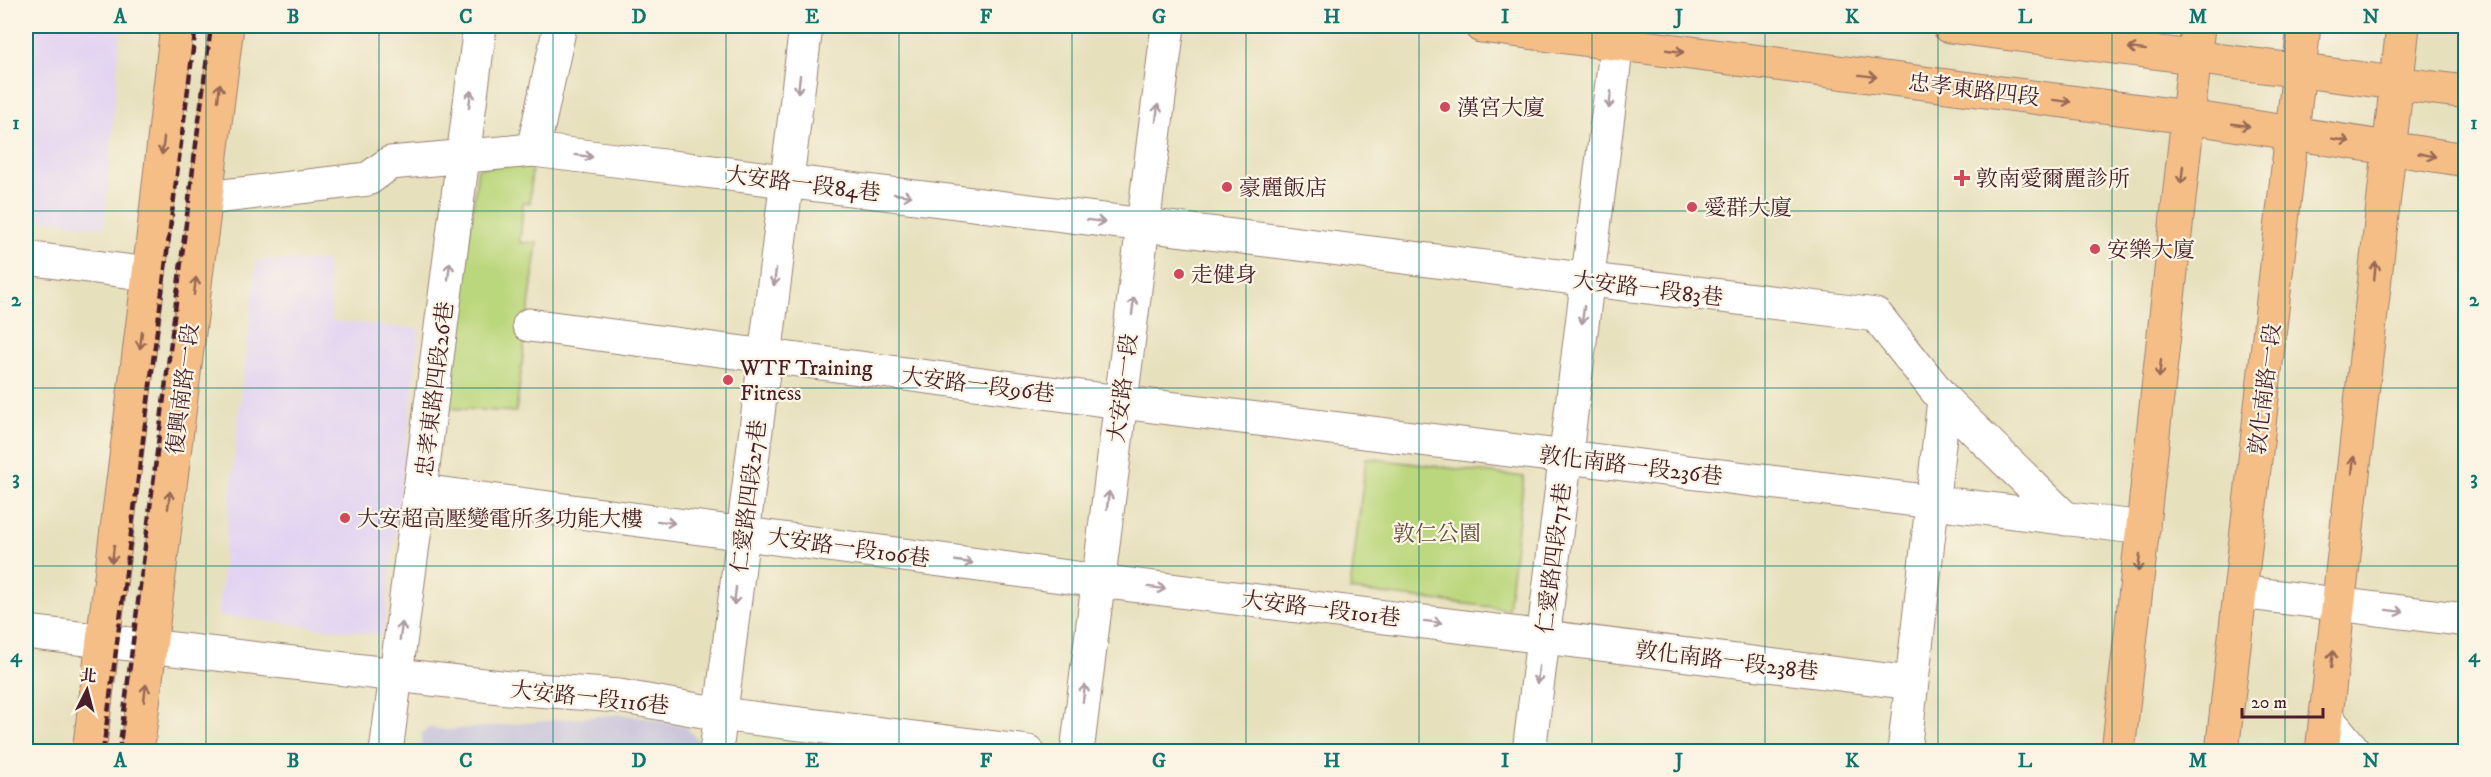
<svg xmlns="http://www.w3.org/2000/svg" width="2491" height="777" viewBox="0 0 2491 777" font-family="'IM FELL DW Pica','Noto Serif TC',serif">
	<rect width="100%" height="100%" fill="#fcf5e5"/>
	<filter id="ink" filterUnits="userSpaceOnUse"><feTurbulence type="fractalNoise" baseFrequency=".0167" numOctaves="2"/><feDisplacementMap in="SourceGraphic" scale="12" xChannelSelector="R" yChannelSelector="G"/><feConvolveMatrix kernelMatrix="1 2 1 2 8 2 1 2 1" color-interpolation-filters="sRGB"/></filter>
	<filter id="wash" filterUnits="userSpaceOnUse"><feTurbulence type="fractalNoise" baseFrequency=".008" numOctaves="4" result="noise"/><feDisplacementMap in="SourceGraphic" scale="24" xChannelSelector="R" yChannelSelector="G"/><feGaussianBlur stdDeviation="1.35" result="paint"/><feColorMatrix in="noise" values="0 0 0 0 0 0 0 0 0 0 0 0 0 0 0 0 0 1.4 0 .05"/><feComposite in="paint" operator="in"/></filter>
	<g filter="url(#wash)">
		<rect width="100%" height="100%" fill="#e7e0bd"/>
		<g fill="#e3d3f2">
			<path d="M 26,26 L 121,26 L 104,227 L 26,218 Z"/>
			<path d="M 257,260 L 327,261 L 332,321 L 420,329 L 383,635 L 239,618 L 218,617 L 237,430 Z"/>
		</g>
		<path fill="#c6c0da" d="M 622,714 L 685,726 L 703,746 L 702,752 L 420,752 L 422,733 L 429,728 L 448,730 Z"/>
		<g fill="#bbd77d" stroke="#827b54" stroke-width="1.5">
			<path d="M 532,163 L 530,203 L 523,203 L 520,243 L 537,242 L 516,412 L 447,408 L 478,168 Z"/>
			<path d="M 1366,458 L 1524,477 L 1508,609 L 1350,590 Z"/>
		</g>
	</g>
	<g filter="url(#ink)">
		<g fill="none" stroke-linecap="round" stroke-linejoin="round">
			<g stroke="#988074" stroke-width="35">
				<g id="minor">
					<path d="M 533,150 L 560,26"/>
					<path d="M 206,198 L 368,179 L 390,163 L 533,150 L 1876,315 L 1944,400 L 2066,519"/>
					<path d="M 26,258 L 149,274"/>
					<path d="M 529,325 L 1120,402 L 2143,528"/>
					<path d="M 421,491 L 1099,581 L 1911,683"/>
					<path d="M 2240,592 L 2466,620"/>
					<path d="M 26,632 L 509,688 L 619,696 L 720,714 L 1028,752"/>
					<path d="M 2326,717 L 2355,752"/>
					<path d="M 386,752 L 480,26"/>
					<path d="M 716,752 L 806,26"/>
					<path d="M 1077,752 L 1168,26"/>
					<path d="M 1529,752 L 1619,26"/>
					<path d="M 1904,752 L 1944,400"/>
				</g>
			</g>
			<g stroke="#988074" stroke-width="35">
				<g id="major">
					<path d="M 1481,26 L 2188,117 L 2466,160"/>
					<path d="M 1949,26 L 2466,92"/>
					<path d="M 89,752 L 149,274 L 177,26"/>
					<path d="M 137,752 L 227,26"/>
					<path d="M 2118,752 L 2198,26"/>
					<path d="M 2222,752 L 2304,26"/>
					<path d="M 2322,752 L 2403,26"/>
				</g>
			</g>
			<use href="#minor" stroke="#fff" stroke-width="33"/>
			<use href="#major" stroke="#f6be87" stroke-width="33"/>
			<g stroke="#4a1f2b" stroke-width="4.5" stroke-dasharray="9 4.5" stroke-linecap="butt">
				<path d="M 103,752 L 196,26"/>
				<path d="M 119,752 L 211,26"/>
			</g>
		</g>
		<defs><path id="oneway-shaft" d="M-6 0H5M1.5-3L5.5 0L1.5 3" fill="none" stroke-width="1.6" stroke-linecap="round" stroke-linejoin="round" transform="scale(1.5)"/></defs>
		<g stroke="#976754">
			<use href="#oneway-shaft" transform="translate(2137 49) rotate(-173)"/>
			<use href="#oneway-shaft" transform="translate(1675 51) rotate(8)"/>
			<use href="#oneway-shaft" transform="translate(1868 76) rotate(7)"/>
			<use href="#oneway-shaft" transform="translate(219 92) rotate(-83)"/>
			<use href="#oneway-shaft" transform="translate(2062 101) rotate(7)"/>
			<use href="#oneway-shaft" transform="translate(2241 125) rotate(8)"/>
			<use href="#oneway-shaft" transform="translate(2341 140) rotate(9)"/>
			<use href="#oneway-shaft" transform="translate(163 146) rotate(97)"/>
			<use href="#oneway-shaft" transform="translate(2427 155) rotate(11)"/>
			<use href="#oneway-shaft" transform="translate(2182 175) rotate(96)"/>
			<use href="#oneway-shaft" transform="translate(2375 271) rotate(-84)"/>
			<use href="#oneway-shaft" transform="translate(195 286) rotate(-83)"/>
			<use href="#oneway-shaft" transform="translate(141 340) rotate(97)"/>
			<use href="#oneway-shaft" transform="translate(2160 369) rotate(96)"/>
			<use href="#oneway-shaft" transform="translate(2353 465) rotate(-84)"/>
			<use href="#oneway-shaft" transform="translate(169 500) rotate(-83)"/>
			<use href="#oneway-shaft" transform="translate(113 554) rotate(97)"/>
			<use href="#oneway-shaft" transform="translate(2139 563) rotate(96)"/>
			<use href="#oneway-shaft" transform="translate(2332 659) rotate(-84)"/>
			<use href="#oneway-shaft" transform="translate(145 693) rotate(-83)"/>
		</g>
		<g stroke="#ae9aa0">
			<use href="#oneway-shaft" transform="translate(799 84) rotate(97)"/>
			<use href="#oneway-shaft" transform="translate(470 99) rotate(-83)"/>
			<use href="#oneway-shaft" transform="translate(1610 100) rotate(97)"/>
			<use href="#oneway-shaft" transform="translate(1157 113) rotate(-83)"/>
			<use href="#oneway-shaft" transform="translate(584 156) rotate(7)"/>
			<use href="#oneway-shaft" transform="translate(903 195) rotate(7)"/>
			<use href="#oneway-shaft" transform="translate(1096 221) rotate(7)"/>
			<use href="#oneway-shaft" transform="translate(449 271) rotate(-83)"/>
			<use href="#oneway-shaft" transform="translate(775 277) rotate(97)"/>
			<use href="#oneway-shaft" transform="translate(1133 306) rotate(-83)"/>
			<use href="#oneway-shaft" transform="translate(1583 315) rotate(97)"/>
			<use href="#oneway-shaft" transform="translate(1108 500) rotate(-83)"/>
			<use href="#oneway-shaft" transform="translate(666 522) rotate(7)"/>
			<use href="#oneway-shaft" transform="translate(964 562) rotate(8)"/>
			<use href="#oneway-shaft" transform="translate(1157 588) rotate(7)"/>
			<use href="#oneway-shaft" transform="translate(735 596) rotate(97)"/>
			<use href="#oneway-shaft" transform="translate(2395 611) rotate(7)"/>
			<use href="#oneway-shaft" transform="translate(1433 622) rotate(7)"/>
			<use href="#oneway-shaft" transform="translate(401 631) rotate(-82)"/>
			<use href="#oneway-shaft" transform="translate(1538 675) rotate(97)"/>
			<use href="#oneway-shaft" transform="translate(1084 693) rotate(-83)"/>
		</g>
	</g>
	<path fill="none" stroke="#0f766e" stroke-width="1.5" stroke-opacity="0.55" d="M 206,26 L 206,752M 379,26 L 379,752M 553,26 L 553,752M 726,26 L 726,752M 899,26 L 899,752M 1072,26 L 1072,752M 1246,26 L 1246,752M 1419,26 L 1419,752M 1592,26 L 1592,752M 1765,26 L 1765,752M 1938,26 L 1938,752M 2112,26 L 2112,752M 2285,26 L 2285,752M 26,211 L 2466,211M 26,388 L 2466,388M 26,566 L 2466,566"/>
	<g fill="#d1495b" stroke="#fcf5e5" stroke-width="2">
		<circle cx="1445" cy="107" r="6"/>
		<path d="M1959 169h6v6h6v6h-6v6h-6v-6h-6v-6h6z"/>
		<circle cx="1227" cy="187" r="6"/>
		<circle cx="1692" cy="207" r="6"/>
		<circle cx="2095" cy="249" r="6"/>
		<circle cx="1179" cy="274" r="6"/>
		<circle cx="728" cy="380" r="6"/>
		<circle cx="345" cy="518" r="6"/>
	</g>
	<g text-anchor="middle" stroke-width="4.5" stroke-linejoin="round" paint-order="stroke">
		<g font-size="22" fill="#4a1f2b" stroke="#fcf5e5">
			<text transform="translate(1974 89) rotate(7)" y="8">忠孝東路四段</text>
			<text transform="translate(803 183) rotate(7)" y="8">大安路一段84巷</text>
			<text transform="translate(1648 288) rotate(7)" y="8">大安路一段83巷</text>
			<text transform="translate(978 384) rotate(7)" y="8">大安路一段96巷</text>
			<text transform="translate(1122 388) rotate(-83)" y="8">大安路一段</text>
			<text transform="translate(182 389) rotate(-83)" y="8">復興南路一段</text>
			<text transform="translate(434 389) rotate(-83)" y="8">忠孝東路四段26巷</text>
			<text transform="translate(2264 389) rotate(-83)" y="8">敦化南路一段</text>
			<text transform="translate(1631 465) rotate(7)" y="8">敦化南路一段236巷</text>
			<text transform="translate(748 496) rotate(-83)" y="8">仁愛路四段27巷</text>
			<text transform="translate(849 547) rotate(8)" y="8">大安路一段106巷</text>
			<text transform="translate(1553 558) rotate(-83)" y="8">仁愛路四段71巷</text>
			<text transform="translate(1321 608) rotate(7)" y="8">大安路一段101巷</text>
			<text transform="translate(1727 660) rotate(7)" y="8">敦化南路一段238巷</text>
			<text transform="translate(590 697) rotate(6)" y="8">大安路一段116巷</text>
		</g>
		<g font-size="22" fill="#4a1f2b" stroke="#fcf5e5" text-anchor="start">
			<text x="1457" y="115">漢宮大廈</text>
			<text x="1976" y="186">敦南愛爾麗診所</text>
			<text x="1239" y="195">豪麗飯店</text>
			<text x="1704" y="215">愛群大廈</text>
			<text x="2107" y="257">安樂大廈</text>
			<text x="1191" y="282">走健身</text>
			<text x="740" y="375">WTF Training<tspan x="740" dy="25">Fitness</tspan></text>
			<text x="357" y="526">大安超高壓變電所多功能大樓</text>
		</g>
		<g font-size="22" fill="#664d40" stroke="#fcf5e5">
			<text x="1437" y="541">敦仁公園</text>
		</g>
	</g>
	<rect width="2491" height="777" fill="none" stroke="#fcf5e5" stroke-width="66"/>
	<g transform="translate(87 690) rotate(6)" stroke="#fcf5e5" stroke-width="4.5" paint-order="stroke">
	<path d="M0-4.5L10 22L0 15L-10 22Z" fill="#4a1f2b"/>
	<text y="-9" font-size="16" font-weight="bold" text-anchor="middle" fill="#4a1f2b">北</text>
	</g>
	<path d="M2242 708v9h81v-9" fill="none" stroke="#4a1f2b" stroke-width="3"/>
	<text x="2251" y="708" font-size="18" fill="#4a1f2b" stroke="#fcf5e5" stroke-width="4.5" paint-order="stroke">20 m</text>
	<rect x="33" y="33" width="2425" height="711" fill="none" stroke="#0f766e" stroke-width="2"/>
	<g font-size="20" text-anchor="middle" font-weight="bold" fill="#0f766e">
		<text x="120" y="23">A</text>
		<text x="293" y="23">B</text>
		<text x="466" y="23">C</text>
		<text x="639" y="23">D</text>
		<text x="812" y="23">E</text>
		<text x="986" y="23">F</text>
		<text x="1159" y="23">G</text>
		<text x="1332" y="23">H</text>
		<text x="1505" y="23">I</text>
		<text x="1679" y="23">J</text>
		<text x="1852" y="23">K</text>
		<text x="2025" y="23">L</text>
		<text x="2198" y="23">M</text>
		<text x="2371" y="23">N</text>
		<text x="16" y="129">1</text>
		<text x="2474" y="129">1</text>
		<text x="16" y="306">2</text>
		<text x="2474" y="306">2</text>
		<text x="16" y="484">3</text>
		<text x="2474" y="484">3</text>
		<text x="16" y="662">4</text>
		<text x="2474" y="662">4</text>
		<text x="120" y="767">A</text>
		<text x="293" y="767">B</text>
		<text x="466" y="767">C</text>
		<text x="639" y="767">D</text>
		<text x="812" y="767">E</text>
		<text x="986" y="767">F</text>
		<text x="1159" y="767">G</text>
		<text x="1332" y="767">H</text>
		<text x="1505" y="767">I</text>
		<text x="1679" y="767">J</text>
		<text x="1852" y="767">K</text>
		<text x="2025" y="767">L</text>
		<text x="2198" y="767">M</text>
		<text x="2371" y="767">N</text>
	</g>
</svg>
